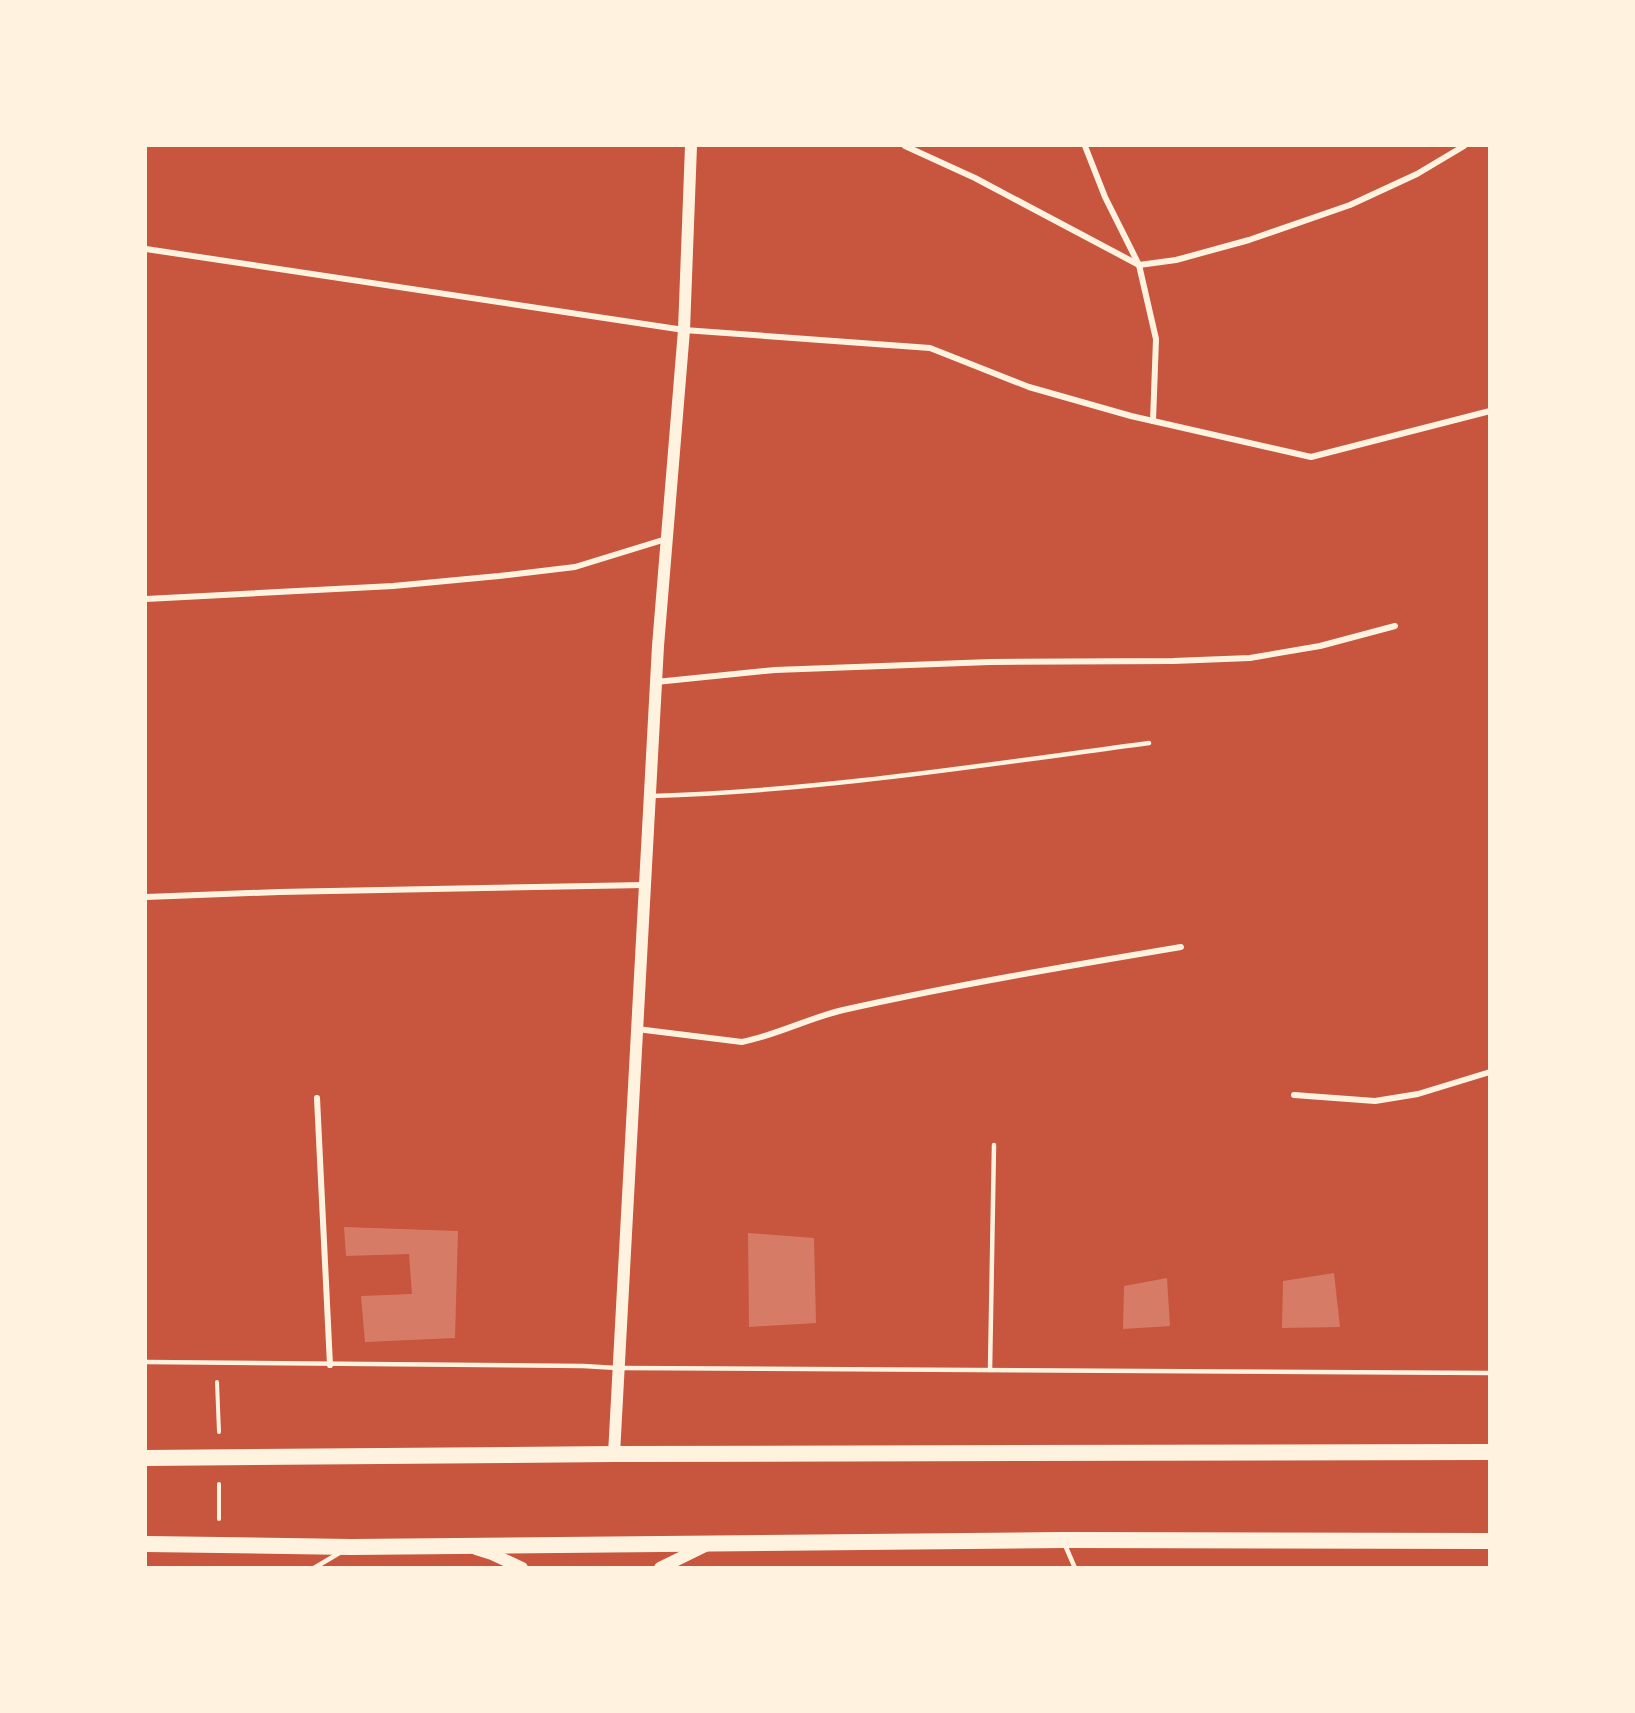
<svg xmlns="http://www.w3.org/2000/svg" width="1635" height="1713" viewBox="0 0 1635 1713" font-family="Poppins,sans-serif">
	<rect width="100%" height="100%" fill="#c8553d"/>
	<g fill="#d67c66">
		<path d="M 344,1227 L 458,1231 L 455,1338 L 365,1342 L 361,1296 L 412,1294 L 409,1254 L 346,1256 Z"/>
		<path d="M 748,1233 L 814,1238 L 816,1323 L 749,1327 Z"/>
		<path d="M 1334,1273 L 1340,1327 L 1282,1328 L 1283,1281 Z"/>
		<path d="M 1167,1278 L 1170,1326 L 1123,1329 L 1124,1286 Z"/>
	</g>
	<g fill="none" stroke-linecap="round" stroke-linejoin="round">
		<g stroke="#fff3e0" stroke-width="4">
			<path d="M 217,1382 L 219,1432"/>
			<path d="M 219,1484 L 219,1519"/>
		</g>
		<g stroke="#fff3e0" stroke-width="4.5">
			<path d="M 652,796 C 818,791 984,765 1149,743"/>
			<path d="M 146,1362 L 583,1366 L 617,1368"/>
			<path d="M 620,1368 L 1490,1373"/>
			<path d="M 990,1370 L 994,1145"/>
			<path d="M 1065,1545 L 1075,1568"/>
			<path d="M 314,1568 L 341,1552"/>
		</g>
		<g stroke="#fff3e0" stroke-width="6">
			<path d="M 905,146 L 975,178 L 1139,265 L 1176,260 L 1249,240 L 1350,205 L 1417,174 L 1464,146"/>
			<path d="M 1085,146 L 1105,197 L 1139,265 L 1156,339 L 1153,421"/>
			<path d="M 146,249 L 684,330 L 930,348 L 1029,387 L 1131,416 L 1311,457 L 1490,411"/>
			<path d="M 146,599 L 393,586 L 499,576 L 575,567 L 666,539"/>
			<path d="M 656,682 L 775,670 L 990,662 L 1173,661 L 1250,658 L 1320,646 L 1395,626"/>
			<path d="M 146,897 L 279,892 L 644,885"/>
			<path d="M 637,1029 L 742,1042 C 777,1035 809,1018 843,1010 C 955,985 1068,966 1181,947"/>
			<path d="M 1294,1095 L 1375,1101 L 1418,1094 L 1490,1072"/>
			<path d="M 317,1098 L 330,1365"/>
		</g>
		<g stroke="#fff3e0" stroke-width="12">
			<path d="M 614,1454 L 658,646 L 684,330 L 691,146"/>
			<path d="M 476,1549 L 492,1554 L 522,1568"/>
			<path d="M 660,1568 L 707,1545"/>
		</g>
		<g stroke="#fff3e0" stroke-width="16">
			<path d="M 146,1458 L 614,1454 L 1490,1452"/>
			<path d="M 146,1544 L 351,1547 L 1063,1540 L 1490,1541"/>
		</g>
	</g>
	<rect width="1635" height="1713" fill="none" stroke="#fff3e0" stroke-width="294"/>
</svg>
